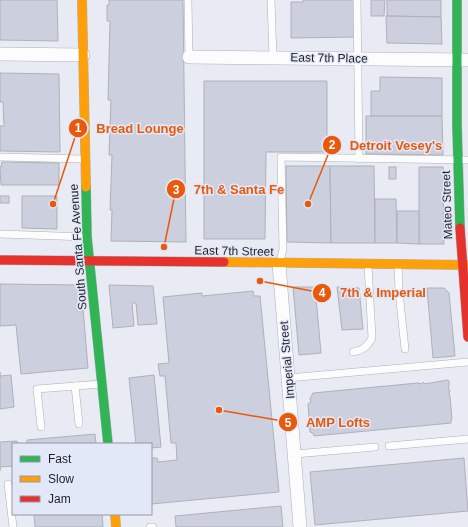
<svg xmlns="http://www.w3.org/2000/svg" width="468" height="527" viewBox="0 0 468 527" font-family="Helvetica,sans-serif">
	<rect width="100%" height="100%" fill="#e8ebf4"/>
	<g fill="#cbcfde" stroke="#afb1b8">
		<path d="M 0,0 L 57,0 L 58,41 L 0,40 Z"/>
		<path d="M 109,0 L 183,0 L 186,242 L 111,241 L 112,210 L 110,210 L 112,155 L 109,155 L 111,100 L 108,100 L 110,21 L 107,21 L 107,5 L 109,5 Z"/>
		<path d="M 303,0 L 355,0 L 356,37 L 291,38 L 291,2 L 303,2 Z"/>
		<path d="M 371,0 L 385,0 L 384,16 L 371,16 Z"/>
		<path d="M 387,0 L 441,0 L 441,17 L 387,16 Z"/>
		<path d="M 386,16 L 441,17 L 442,44 L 387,43 Z"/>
		<path d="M 0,73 L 59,74 L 60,152 L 0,151 L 0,126 L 4,126 L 3,102 L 0,102 Z"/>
		<path d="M 380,77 L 442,78 L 442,116 L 371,116 L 371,91 L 380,91 Z"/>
		<path d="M 204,81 L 327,81 L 327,152 L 266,152 L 265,239 L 204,239 Z"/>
		<path d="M 366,116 L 442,116 L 443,155 L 366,154 Z"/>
		<path d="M 2,162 L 59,163 L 59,185 L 1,185 L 0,167 L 1,167 Z"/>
		<path d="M 286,166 L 330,166 L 331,243 L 287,242 Z"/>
		<path d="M 330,166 L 374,166 L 375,243 L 331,243 Z"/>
		<rect x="389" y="167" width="7" height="12"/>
		<path d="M 419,167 L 443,167 L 444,244 L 419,244 Z"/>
		<rect x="0" y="196" width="9" height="7"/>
		<path d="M 22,196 L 57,196 L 57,229 L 22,228 Z"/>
		<path d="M 375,199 L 396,199 L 397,243 L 375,243 Z"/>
		<path d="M 397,211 L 419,211 L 419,244 L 397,243 Z"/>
		<path d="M 0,284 L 81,285 L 88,368 L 21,374 L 16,325 L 0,326 Z"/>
		<path d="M 109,285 L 153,286 L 157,324 L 138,325 L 136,303 L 132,303 L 134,326 L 113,328 Z"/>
		<path d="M 293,287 L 315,287 L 321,353 L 299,355 Z"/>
		<path d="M 337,287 L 359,288 L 363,329 L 342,330 Z"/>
		<path d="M 427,288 L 444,288 L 449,293 L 455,356 L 433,358 Z"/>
		<path d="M 253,291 L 254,296 L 260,296 L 279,492 L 151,504 L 151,458 L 157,458 L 158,462 L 177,460 L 176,443 L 171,443 L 165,376 L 160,376 L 158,364 L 169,363 L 163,297 L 202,293 L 202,296 Z"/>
		<path d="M 0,372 L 0,376 L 11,375 L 14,407 L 0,409 Z"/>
		<path d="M 154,375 L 161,447 L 151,448 L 151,444 L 136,444 L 129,378 Z"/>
		<path d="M 447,380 L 449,381 L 449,386 L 448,387 L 450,391 L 449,393 L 450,397 L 452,419 L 451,420 L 451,423 L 314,436 L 313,433 L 310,432 L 308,404 L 311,402 L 310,399 L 313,393 L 418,383 L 422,384 L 423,382 L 425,384 Z"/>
		<path d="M 95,434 L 96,444 L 27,444 L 27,440 Z"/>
		<path d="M 17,441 L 18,444 L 13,444 L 13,466 L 0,467 L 0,471 L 0,442 Z"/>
		<path d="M 464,458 L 468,511 L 315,525 L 310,472 Z"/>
		<path d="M 281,506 L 283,527 L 176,527 L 175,516 Z"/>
		<path d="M 34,514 L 102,514 L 103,527 L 35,527 Z"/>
	</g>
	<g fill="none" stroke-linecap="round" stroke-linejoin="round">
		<g stroke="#adb0b6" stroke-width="8">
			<g id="lane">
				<path d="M 188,0 L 189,57"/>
				<path d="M 271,0 L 273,58"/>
				<path d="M 357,0 L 359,159"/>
				<path d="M 0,157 L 84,159"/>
				<path d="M 0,234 L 87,237"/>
				<path d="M 280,262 L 283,249 L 281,157 L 468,160"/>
				<path d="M 398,265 L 399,292 L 405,349"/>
				<path d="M 353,352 C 363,350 367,347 372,338 L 368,265"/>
				<path d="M 288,378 L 468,362"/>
				<path d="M 75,386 L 79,424"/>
				<path d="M 41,427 L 37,389 L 101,384"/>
				<path d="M 389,446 L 468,439"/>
				<path d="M 295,454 L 375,447"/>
				<path d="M 8,484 L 13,527"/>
				<path d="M 150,527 L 153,527"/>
			</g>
		</g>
		<g stroke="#adb0b6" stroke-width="14">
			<g id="street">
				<path d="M 0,54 L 83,55"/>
				<path d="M 189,57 L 468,60"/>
				<path d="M 279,264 L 300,527"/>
			</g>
		</g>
		<g stroke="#adb0b6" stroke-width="10">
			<g id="fast">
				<path d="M 457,0 L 457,126 L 460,228"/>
				<path d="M 86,187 L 87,237 L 108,444"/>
			</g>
		</g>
		<g stroke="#adb0b6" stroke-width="10">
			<g id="slow">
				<path d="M 82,0 L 86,187"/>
				<path d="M 224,262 L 468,265"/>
				<path d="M 115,514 L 116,527"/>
			</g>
		</g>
		<g stroke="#adb0b6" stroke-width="10">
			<g id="jam">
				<path d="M 460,228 L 468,337"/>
				<path d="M 0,260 L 224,262"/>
			</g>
		</g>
		<use href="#lane" stroke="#fcfcfd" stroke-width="7"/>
		<use href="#street" stroke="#fcfcfd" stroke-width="13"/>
		<use href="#fast" stroke="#30b455" stroke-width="9"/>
		<use href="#slow" stroke="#ff9f0a" stroke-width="9"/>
		<use href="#jam" stroke="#e5322d" stroke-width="9"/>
	</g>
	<g text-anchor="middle" stroke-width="3" stroke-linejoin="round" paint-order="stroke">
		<g font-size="12" fill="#1e2026" stroke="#e3e8f9">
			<text transform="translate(329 58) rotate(1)" y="4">East 7th Place</text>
			<text transform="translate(447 205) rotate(-92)" y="4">Mateo Street</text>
			<text transform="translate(78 247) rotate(-94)" y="4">South Santa Fe Avenue</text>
			<text transform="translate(234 251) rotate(1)" y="4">East 7th Street</text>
			<text transform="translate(287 360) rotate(-95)" y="4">Imperial Street</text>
		</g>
	</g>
	<path fill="none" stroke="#e8590c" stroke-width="1.5" d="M53 204L78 128M308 204L332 145M164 247L176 189M260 281L322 293M219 410L288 422"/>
	<g fill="#e8590c" stroke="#e3e8f9" stroke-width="1.5">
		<circle cx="53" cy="204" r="4"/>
		<circle cx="308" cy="204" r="4"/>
		<circle cx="164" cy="247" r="4"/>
		<circle cx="260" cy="281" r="4"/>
		<circle cx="219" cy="410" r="4"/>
		<circle cx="78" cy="128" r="10"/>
		<circle cx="332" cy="145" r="10"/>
		<circle cx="176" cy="189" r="10"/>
		<circle cx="322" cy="293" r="10"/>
		<circle cx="288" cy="422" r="10"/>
	</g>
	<g font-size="12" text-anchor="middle" font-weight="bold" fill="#fff">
		<text x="78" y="132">1</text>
		<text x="332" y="149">2</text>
		<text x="176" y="194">3</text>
		<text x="322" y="297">4</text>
		<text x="288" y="427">5</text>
	</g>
	<g font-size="13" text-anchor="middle" font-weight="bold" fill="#e8590c" stroke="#e3e8f9" stroke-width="3" stroke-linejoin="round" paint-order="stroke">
		<text x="140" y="133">Bread Lounge</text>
		<text x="396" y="150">Detroit Vesey's</text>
		<text x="239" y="194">7th &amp; Santa Fe</text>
		<text x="383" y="297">7th &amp; Imperial</text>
		<text x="338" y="427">AMP Lofts</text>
	</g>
	<rect x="12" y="443" width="140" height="72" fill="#e3e8f9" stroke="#9498a5"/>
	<rect x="20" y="456" width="20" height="6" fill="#30b455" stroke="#9498a5"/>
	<text x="48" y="463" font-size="12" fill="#1e2026">Fast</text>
	<rect x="20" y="476" width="20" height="6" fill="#ff9f0a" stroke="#9498a5"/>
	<text x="48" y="483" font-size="12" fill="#1e2026">Slow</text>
	<rect x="20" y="496" width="20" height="6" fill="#e5322d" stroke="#9498a5"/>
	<text x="48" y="503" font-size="12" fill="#1e2026">Jam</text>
</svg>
